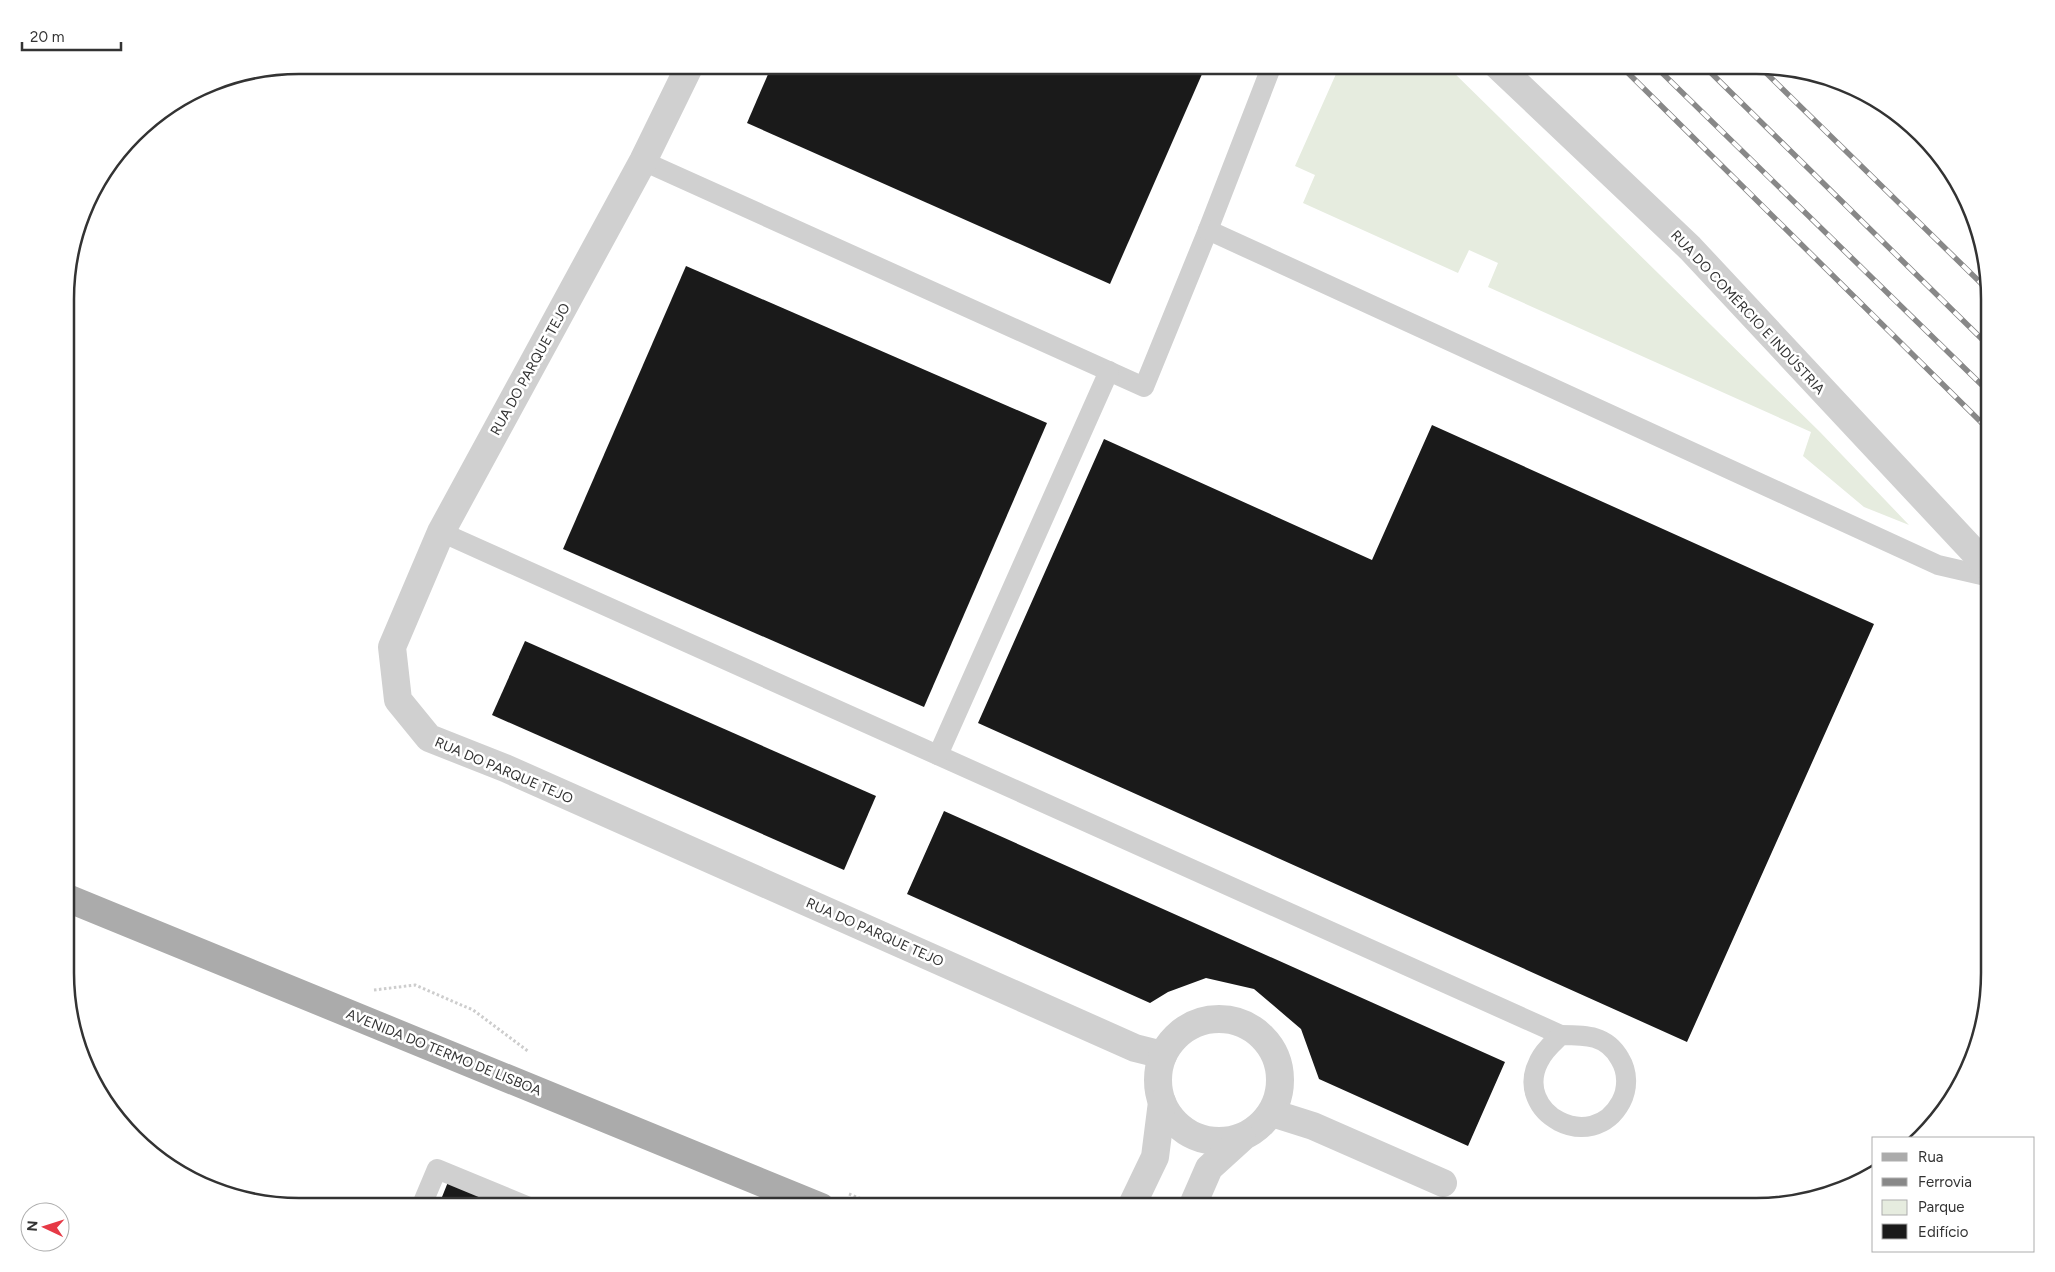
<svg xmlns="http://www.w3.org/2000/svg" width="2055" height="1272" viewBox="0 0 2055 1272" font-family="Figtree,sans-serif">
	<rect width="100%" height="100%" fill="#fff"/>
	<path fill="#e6ecdf" d="M 1340,65 L 1446,65 L 1820,432 L 1909,525 L 1864,507 L 1803,456 L 1811,432 L 1488,287 L 1498,263 L 1469,250 L 1458,273 L 1303,203 L 1315,175 L 1295,166 Z"/>
	<g fill="#1a1a1a">
		<path d="M 772,65 L 1206,65 L 1110,284 L 747,123 Z"/>
		<path d="M 686,266 L 1047,423 L 924,707 L 563,549 Z"/>
		<path d="M 1432,425 L 1874,624 L 1687,1042 L 978,723 L 1104,439 L 1372,560 Z"/>
		<path d="M 525,641 L 876,796 L 844,870 L 492,715 Z"/>
		<path d="M 944,811 L 1505,1062 L 1468,1146 L 1319,1079 L 1301,1029 L 1254,989 L 1206,978 L 1168,992 L 1150,1003 L 907,894 Z"/>
		<path d="M 448,1182 L 508,1207 L 438,1207 Z"/>
	</g>
	<g fill="none" stroke-linecap="round" stroke-linejoin="round">
		<g stroke="#cdcdcd" stroke-width="3" stroke-dasharray="2.5 2.5" stroke-linecap="butt">
			<path d="M 374,990 L 415,985 L 473,1010 L 529,1052"/>
			<path d="M 849,1194 L 881,1207"/>
		</g>
		<g stroke="#d0d0d0" stroke-width="20">
			<path d="M 643,161 L 1144,387 L 1208,230 L 1272,65"/>
			<path d="M 1208,230 L 1938,565 L 1990,577"/>
			<path d="M 441,532 L 1561,1035"/>
			<path d="M 938,755 L 1109,371"/>
			<path d="M 1561,1035 C 1586,1035 1607,1035 1620,1059 C 1628,1072 1628,1089 1621,1102 C 1592,1156 1512,1113 1539,1061 C 1544,1050 1553,1043 1561,1035 Z"/>
			<path d="M 421,1207 L 437,1169 L 529,1207"/>
		</g>
		<g stroke="#d0d0d0" stroke-width="28">
			<path d="M 690,65 L 643,161 L 441,532 L 392,647 L 398,700 L 429,738 L 505,768 L 1135,1048 L 1163,1055"/>
			<path d="M 1497,65 L 1690,248 L 1990,569"/>
			<circle cx="1219" cy="1080" r="61"/>
			<path d="M 1272,1113 L 1313,1126 L 1443,1183"/>
			<path d="M 1131,1207 L 1155,1157 L 1162,1102"/>
			<path d="M 1192,1207 L 1209,1168 L 1242,1138"/>
		</g>
		<path stroke="#ababab" stroke-width="28" d="M 67,898 L 821,1207"/>
		<g stroke="#888" stroke-width="5.5">
			<g id="rail">
				<path d="M 1620,65 L 1990,431"/>
				<path d="M 1654,65 L 1990,393"/>
				<path d="M 1703,65 L 1990,347"/>
				<path d="M 1758,65 L 1990,292"/>
			</g>
		</g>
		<use href="#rail" stroke="#fff" stroke-width="4" stroke-dasharray="11" stroke-linecap="butt"/>
	</g>
	<g text-anchor="middle" stroke-width="5" stroke-linejoin="round" paint-order="stroke">
		<g font-size="14" fill="#333" stroke="#fff">
			<text transform="translate(1748 312) rotate(47)" y="5">RUA DO COMÉRCIO E INDÚSTRIA</text>
			<text transform="translate(530 369) rotate(-61)" y="5">RUA DO PARQUE TEJO</text>
			<text transform="translate(504 770) rotate(23)" y="5">RUA DO PARQUE TEJO</text>
			<text transform="translate(875 932) rotate(24)" y="5">RUA DO PARQUE TEJO</text>
			<text transform="translate(444 1052) rotate(22)" y="5">AVENIDA DO TERMO DE LISBOA</text>
		</g>
	</g>
	<path d="M0 0H2055V1272H0ZM299 74H1756A225 225 0 0 1 1981 299V973A225 225 0 0 1 1756 1198H299A225 225 0 0 1 74 973V299A225 225 0 0 1 299 74Z" fill="#fff" fill-rule="evenodd"/>
	<path fill="none" stroke="#333" stroke-width="2.5" d="M299 74H1756A225 225 0 0 1 1981 299V973A225 225 0 0 1 1756 1198H299A225 225 0 0 1 74 973V299A225 225 0 0 1 299 74Z"/>
	<rect x="1872" y="1137" width="162" height="115" fill="#ffffff" stroke="#adadad"/>
	<rect x="1882" y="1153" width="25" height="8" fill="#ababab" stroke="#adadad"/>
	<text x="1918" y="1162" font-size="15" fill="#333333">Rua</text>
	<rect x="1882" y="1178" width="25" height="8" fill="#888888" stroke="#adadad"/>
	<text x="1918" y="1187" font-size="15" fill="#333333">Ferrovia</text>
	<rect x="1882" y="1200" width="25" height="15" fill="#e6ecdf" stroke="#adadad"/>
	<text x="1918" y="1212" font-size="15" fill="#333333">Parque</text>
	<rect x="1882" y="1224" width="25" height="15" fill="#1a1a1a" stroke="#adadad"/>
	<text x="1918" y="1237" font-size="15" fill="#333333">Edifício</text>
	<g transform="translate(45 1227) rotate(274)"><circle r="24" fill="#ffffff" stroke="#adadad"/>
	<path d="M0-4L9 19L0 12L-9 19Z" fill="#e63946"/>
	<text y="-8" font-size="14" font-weight="bold" text-anchor="middle" fill="#333333">N</text>
	</g>
	<path d="M22 42v8h99v-8" fill="none" stroke="#333333" stroke-width="2.5"/>
	<text x="30" y="42" font-size="15" fill="#333333" stroke="#ffffff" stroke-width="4" paint-order="stroke">20 m</text>
</svg>
